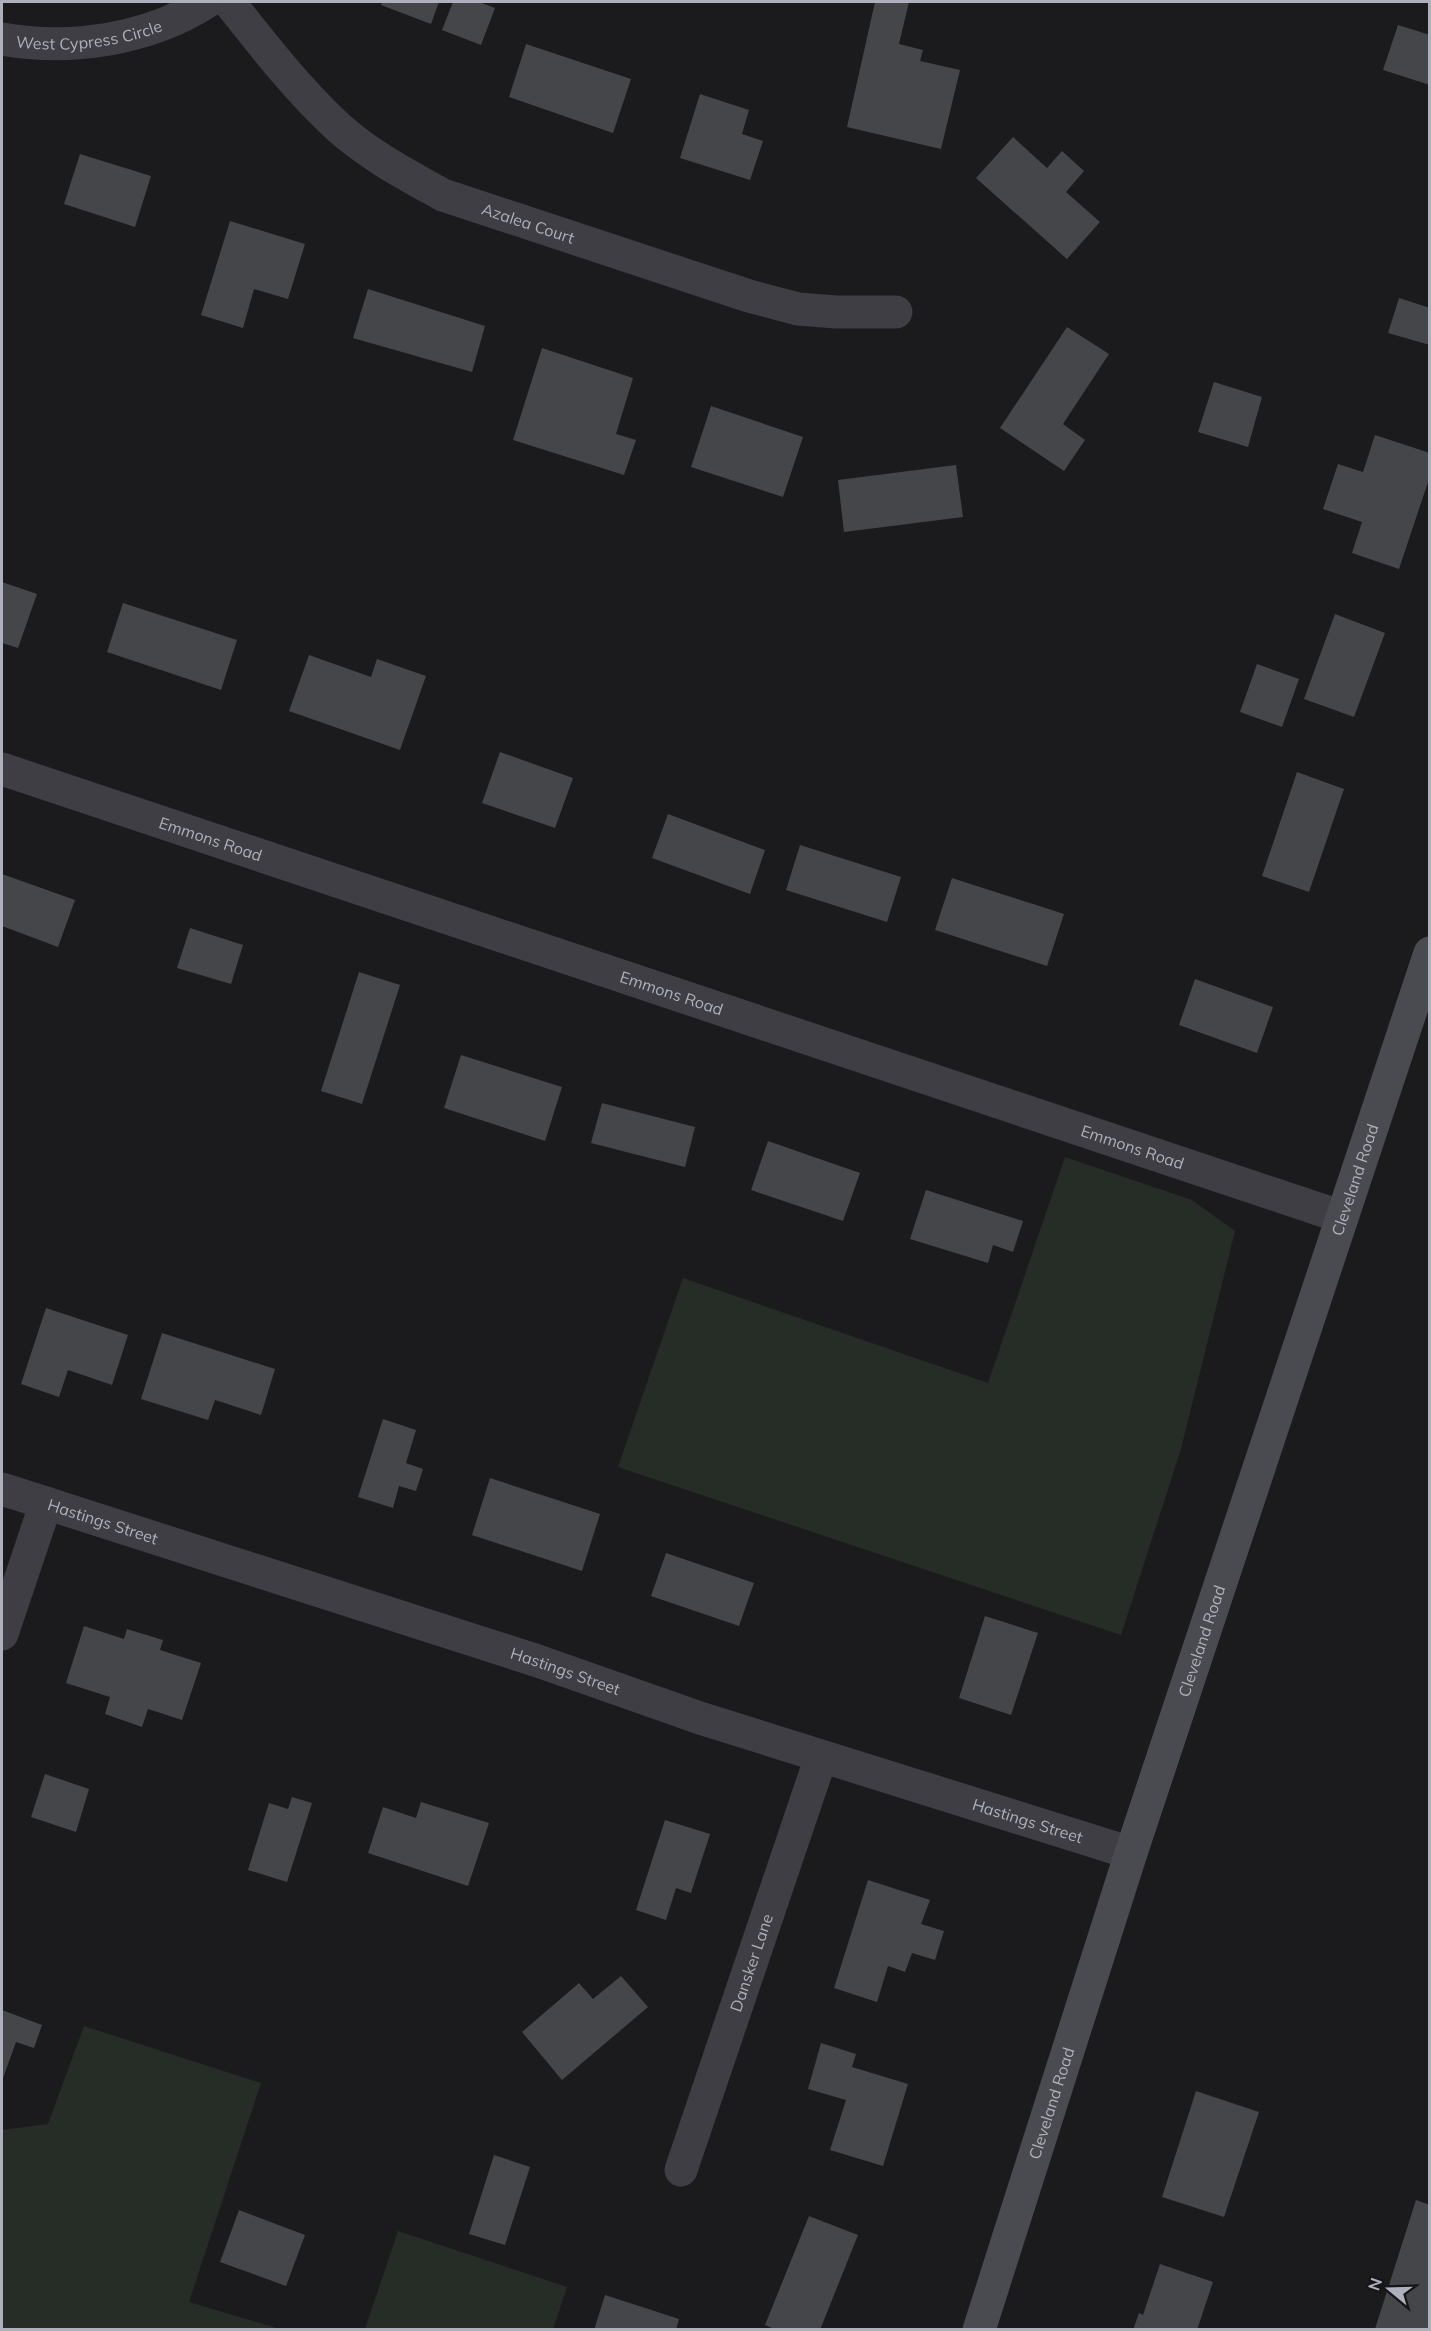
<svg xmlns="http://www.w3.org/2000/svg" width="1431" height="2331" viewBox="0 0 1431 2331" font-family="Mulish,sans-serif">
	<rect width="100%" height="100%" fill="#1b1b1d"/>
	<g fill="#252d26">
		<path d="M 1065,1157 L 1192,1200 L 1235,1231 L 1181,1449 L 1121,1635 L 618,1467 L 683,1278 L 988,1383 Z"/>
		<path d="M 84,2026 L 261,2083 L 189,2302 L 280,2329 L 2,2329 L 2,2130 L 48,2124 Z"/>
		<path d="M 398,2231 L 567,2287 L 553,2329 L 365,2329 Z"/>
	</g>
	<g fill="#45464a">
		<path d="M 382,2 L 439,2 L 431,24 L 381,5 Z"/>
		<path d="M 453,2 L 479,2 L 495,8 L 481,45 L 442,30 Z"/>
		<path d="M 875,2 L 909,2 L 899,44 L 923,50 L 920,61 L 960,70 L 941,149 L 847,127 Z"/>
		<path d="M 1398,25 L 1430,35 L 1430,85 L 1383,70 Z"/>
		<path d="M 526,44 L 631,79 L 613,133 L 509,97 Z"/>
		<path d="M 700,94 L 749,110 L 742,134 L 763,141 L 750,180 L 680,158 Z"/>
		<path d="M 1013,137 L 1047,168 L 1062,151 L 1084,171 L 1066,192 L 1100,222 L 1067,259 L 976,178 Z"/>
		<path d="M 80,154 L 151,176 L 135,227 L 64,204 Z"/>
		<path d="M 230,221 L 305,244 L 288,299 L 254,289 L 243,328 L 201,315 Z"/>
		<path d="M 368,289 L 485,326 L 472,372 L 353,338 Z"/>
		<path d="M 1399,298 L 1430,308 L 1430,345 L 1388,333 Z"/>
		<path d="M 1067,327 L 1109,354 L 1063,424 L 1085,440 L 1064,471 L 1000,428 Z"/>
		<path d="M 542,348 L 633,378 L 616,434 L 636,440 L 624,475 L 513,440 Z"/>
		<path d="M 1214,382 L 1262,397 L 1248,447 L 1198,432 Z"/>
		<path d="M 711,406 L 803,437 L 783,497 L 691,467 Z"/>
		<path d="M 1375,435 L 1430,453 L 1430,476 L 1399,569 L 1352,553 L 1362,522 L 1323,509 L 1338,464 L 1363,472 Z"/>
		<path d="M 956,465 L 963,517 L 844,532 L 838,480 Z"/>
		<path d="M 2,582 L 37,594 L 18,648 L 2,643 Z"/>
		<path d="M 123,603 L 237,640 L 221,690 L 107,652 Z"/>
		<path d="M 1335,614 L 1385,633 L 1354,717 L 1304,699 Z"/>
		<path d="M 309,655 L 371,677 L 377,659 L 426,676 L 400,750 L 289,711 Z"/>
		<path d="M 1257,664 L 1299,679 L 1282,727 L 1240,712 Z"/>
		<path d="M 500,752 L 573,778 L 555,828 L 482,803 Z"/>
		<path d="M 1297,772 L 1344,789 L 1309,892 L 1262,876 Z"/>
		<path d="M 668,814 L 765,850 L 750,894 L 652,858 Z"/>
		<path d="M 800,845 L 901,877 L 887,922 L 786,890 Z"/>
		<path d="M 2,874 L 75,900 L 58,947 L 2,926 Z"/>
		<path d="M 952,878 L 1064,914 L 1047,966 L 935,930 Z"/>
		<path d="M 190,928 L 243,945 L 231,984 L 177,968 Z"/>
		<path d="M 359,972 L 400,985 L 362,1104 L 321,1091 Z"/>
		<path d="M 1195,979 L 1273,1007 L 1257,1053 L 1179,1025 Z"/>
		<path d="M 461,1055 L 562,1087 L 545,1141 L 444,1108 Z"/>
		<path d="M 602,1103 L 695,1127 L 685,1167 L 591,1143 Z"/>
		<path d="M 768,1141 L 860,1173 L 843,1221 L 751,1190 Z"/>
		<path d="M 926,1190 L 1023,1221 L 1013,1252 L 993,1245 L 988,1263 L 910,1239 Z"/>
		<path d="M 46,1308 L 128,1335 L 112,1385 L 68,1370 L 59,1397 L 21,1384 Z"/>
		<path d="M 162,1333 L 275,1369 L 261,1415 L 215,1400 L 208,1420 L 141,1399 Z"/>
		<path d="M 383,1419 L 416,1430 L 406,1463 L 423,1469 L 416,1491 L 399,1486 L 393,1508 L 358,1497 Z"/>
		<path d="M 490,1478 L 600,1514 L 582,1571 L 472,1535 Z"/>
		<path d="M 666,1553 L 754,1583 L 739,1626 L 651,1596 Z"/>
		<path d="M 985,1616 L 1038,1633 L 1011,1715 L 959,1698 Z"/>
		<path d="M 84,1626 L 124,1639 L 127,1629 L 163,1640 L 160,1650 L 201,1663 L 182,1720 L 148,1709 L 142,1727 L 105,1714 L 110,1697 L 66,1683 Z"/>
		<path d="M 45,1774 L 89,1789 L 76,1832 L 31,1817 Z"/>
		<path d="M 292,1797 L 312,1803 L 287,1882 L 248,1870 L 269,1803 L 288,1809 Z"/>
		<path d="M 421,1802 L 489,1823 L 468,1886 L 368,1853 L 383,1807 L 416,1818 Z"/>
		<path d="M 665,1820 L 710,1834 L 691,1893 L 676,1888 L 666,1920 L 636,1910 Z"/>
		<path d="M 868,1880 L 930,1900 L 921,1924 L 944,1931 L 935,1960 L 912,1953 L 905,1972 L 888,1966 L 877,2002 L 834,1988 Z"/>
		<path d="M 621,1976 L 648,2007 L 562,2080 L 522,2032 L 579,1983 L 593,1999 Z"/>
		<path d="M 2,2010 L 42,2025 L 34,2048 L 16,2042 L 2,2081 Z"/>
		<path d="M 821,2043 L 856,2054 L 852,2067 L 908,2084 L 883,2166 L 830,2150 L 846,2100 L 808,2089 Z"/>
		<path d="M 1196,2091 L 1259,2112 L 1224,2217 L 1162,2197 Z"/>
		<path d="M 494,2155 L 530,2167 L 505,2245 L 469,2234 Z"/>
		<path d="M 1416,2200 L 1430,2205 L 1430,2330 L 1378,2330 L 1375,2329 Z"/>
		<path d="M 239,2210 L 305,2235 L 286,2286 L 220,2262 Z"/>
		<path d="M 809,2216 L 858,2235 L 820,2330 L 776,2330 L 765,2325 Z"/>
		<path d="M 1160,2264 L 1213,2282 L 1197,2330 L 1133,2330 L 1139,2313 L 1143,2315 Z"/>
		<path d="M 605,2295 L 679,2319 L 676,2330 L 594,2330 Z"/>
	</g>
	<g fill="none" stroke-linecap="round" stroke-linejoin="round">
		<g stroke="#3e3e44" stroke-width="33">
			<path id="s1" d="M 229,2 C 263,45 297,89 338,127 C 369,155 407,175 443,195 L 749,296 L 798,309 L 836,312 L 896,312"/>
			<path id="s2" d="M 2,39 C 70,51 148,40 207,2"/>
			<path id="s3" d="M 2,769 L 1342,1217"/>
			<path id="s4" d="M 2,1489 L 535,1660 L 700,1718 L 1131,1853"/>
			<path d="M 2,1634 L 46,1503"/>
			<path id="s5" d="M 681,2170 L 821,1757"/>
		</g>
		<path stroke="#4a4b51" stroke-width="33" id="s6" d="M 979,2330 L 1131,1853 L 1430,953"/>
	</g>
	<g text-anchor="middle" stroke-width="5" stroke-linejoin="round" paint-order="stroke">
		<g font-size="16" fill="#aeb1bb" stroke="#161618">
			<text dy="6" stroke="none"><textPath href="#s2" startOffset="88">West Cypress Circle</textPath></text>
			<text dy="6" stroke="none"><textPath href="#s1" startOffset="381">Azalea Court</textPath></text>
			<text dy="6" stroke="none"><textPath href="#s3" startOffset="220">Emmons Road</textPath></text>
			<text dy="6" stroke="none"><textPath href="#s3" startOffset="706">Emmons Road</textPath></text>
			<text dy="6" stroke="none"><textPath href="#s3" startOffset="1192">Emmons Road</textPath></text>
			<text dy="6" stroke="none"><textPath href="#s6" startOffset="1210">Cleveland Road</textPath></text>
			<text dy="6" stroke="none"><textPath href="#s4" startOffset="106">Hastings Street</textPath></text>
			<text dy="6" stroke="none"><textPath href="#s6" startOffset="724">Cleveland Road</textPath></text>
			<text dy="6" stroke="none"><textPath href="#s4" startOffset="592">Hastings Street</textPath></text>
			<text dy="6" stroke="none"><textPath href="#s4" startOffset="1078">Hastings Street</textPath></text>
			<text dy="6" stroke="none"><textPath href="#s5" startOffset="219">Dansker Lane</textPath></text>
			<text dy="6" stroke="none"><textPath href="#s6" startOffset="238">Cleveland Road</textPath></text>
		</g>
	</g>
	<rect width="1431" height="2331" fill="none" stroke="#aeb1bb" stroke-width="6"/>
	<g transform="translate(1389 2289) rotate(289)" stroke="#161618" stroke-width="4.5" paint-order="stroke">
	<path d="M0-4.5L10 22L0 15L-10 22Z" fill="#aeb1bb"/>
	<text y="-9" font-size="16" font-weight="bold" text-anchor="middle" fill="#aeb1bb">N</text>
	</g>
</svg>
